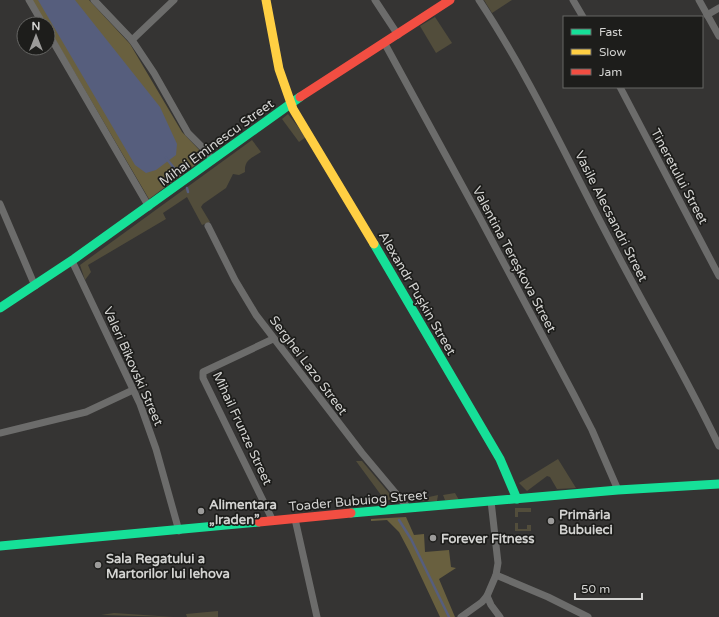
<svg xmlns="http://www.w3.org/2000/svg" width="719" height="617" viewBox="0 0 719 617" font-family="'Varela Round',sans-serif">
	<rect width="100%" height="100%" fill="#353433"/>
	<g fill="#524d3b">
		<path d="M 484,0 L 512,0 L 492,13 Z"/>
		<path d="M 435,17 L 452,43 L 436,53 L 420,26 Z"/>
		<path d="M 288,114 L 306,137 L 299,142 L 282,119 Z"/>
		<path d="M 252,140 L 261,152 C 252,158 244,160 245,172 L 239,175 L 233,174 L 226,188 L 203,204 L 201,207 L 210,222 L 202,225 L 187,197 L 163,213 L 166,219 L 88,265 L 91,272 L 85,280 L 80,265 Z"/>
		<path d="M 558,459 L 576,488 L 557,489 L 550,477 L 547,476 L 527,491 L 519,483 Z"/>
		<path d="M 356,461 L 362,461 L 394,499 L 378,502 L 377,500 L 381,495 Z"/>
		<path d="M 455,493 L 459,500 L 445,500 L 443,495 Z"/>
		<path d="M 438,495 L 437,501 L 421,501 L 420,499 Z"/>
		<path d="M 515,508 L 531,508 L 531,512 L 518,512 L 518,517 L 515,517 Z"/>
		<path d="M 515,523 L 518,523 L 518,529 L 527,529 L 527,525 L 531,525 L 531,531 L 515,531 Z"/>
		<path d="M 218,611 L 218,617 L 187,617 L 186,614 Z"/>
		<path d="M 114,613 L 174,617 L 101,615 Z"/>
	</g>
	<g fill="#69603f">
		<path d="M 32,0 L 89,0 L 130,44 L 182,132 L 206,157 L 149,199 Z"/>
		<path d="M 406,517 L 414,535 L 424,534 L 425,552 L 449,550 L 451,567 L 456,568 L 439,579 L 455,617 L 440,617 L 409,551 L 399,532 L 387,520 L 371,521 L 371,519 Z"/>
	</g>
	<path fill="#565e7d" d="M 38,0 L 75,0 L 160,107 L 177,144 L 176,155 L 156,170 L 146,173 L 135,165 Z"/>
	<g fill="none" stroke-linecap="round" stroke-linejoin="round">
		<g stroke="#565e7d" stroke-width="2.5">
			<path d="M 166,158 L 178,173"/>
			<path d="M 187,188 L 188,192"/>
			<path d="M 399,520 L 411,539 L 449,617"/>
		</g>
		<g stroke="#6c6c6b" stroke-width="7">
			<path d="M 29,0 L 43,24"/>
			<path d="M 94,0 L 132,40 L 154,73 L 188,133 L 205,150 L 213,160"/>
			<path d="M 375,0 L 398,35"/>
			<path d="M 479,0 C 530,77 568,161 611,242 C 646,310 686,376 719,446"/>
			<path d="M 573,0 L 583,17"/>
			<path d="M 699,0 L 719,36"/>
			<path d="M 707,15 L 719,8"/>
			<path d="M 48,33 L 149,207"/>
			<path d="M 132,40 L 174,0"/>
			<path d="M 385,44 L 481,220 L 574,395 L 592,430 L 618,490"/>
			<path d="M 620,87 L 719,276"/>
			<path d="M 0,204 L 35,286"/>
			<path d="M 208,226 L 235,280 L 256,315 L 362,453 L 408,508"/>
			<path d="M 72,261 L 140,404 L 156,449 L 179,531"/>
			<path d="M 0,433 L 86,412 L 133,390"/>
			<path d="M 491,501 L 498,563 L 496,575 L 487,596 L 491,605 L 500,617"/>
			<path d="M 295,519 L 317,617"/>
			<path d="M 273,521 L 203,378 L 203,372 L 273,339"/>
			<path d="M 496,575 L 548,597 L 588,617"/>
			<path d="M 461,617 L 482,602 L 487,596"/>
		</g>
		<g stroke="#16e098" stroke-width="9">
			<path d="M 374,244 L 500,459 L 517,499"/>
			<path d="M 0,308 L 74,259 L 300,97"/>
			<path d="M 351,513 L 618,490 L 719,484"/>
			<path d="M 0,546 L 259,522"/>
		</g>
		<path stroke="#ffcf43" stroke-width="9" d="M 266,0 L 279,69 L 293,109 L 374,244"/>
		<g stroke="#f24e42" stroke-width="9">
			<path d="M 300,97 L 450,0"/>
			<path d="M 259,522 L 351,513"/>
		</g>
	</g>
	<g fill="#9c9b9a" stroke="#1d1d1b" stroke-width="1.5">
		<circle cx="201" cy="511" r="4"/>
		<circle cx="551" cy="521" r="4"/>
		<circle cx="433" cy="538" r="4"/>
		<circle cx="98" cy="565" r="4"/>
	</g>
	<g text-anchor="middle" stroke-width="3.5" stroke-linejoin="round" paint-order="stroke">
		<g font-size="13" fill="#d3d3d1" stroke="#1d1d1b">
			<text transform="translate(216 142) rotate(-36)" y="5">Mihai Eminescu Street</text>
			<text transform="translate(680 176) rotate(62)" y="5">Tineretului Street</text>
			<text transform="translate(612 216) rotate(63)" y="5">Vasile Alecsandri Street</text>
			<text transform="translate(515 259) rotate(62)" y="5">Valentina Tereșkova Street</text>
			<text transform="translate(418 293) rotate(60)" y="5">Alexandr Pușkin Street</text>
			<text transform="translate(309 365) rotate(53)" y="5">Serghei Lazo Street</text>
			<text transform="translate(134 366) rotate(66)" y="5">Valeri Bîkovski Street</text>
			<text transform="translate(243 428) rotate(65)" y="5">Mihail Frunze Street</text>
			<text transform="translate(358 500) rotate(-5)" y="5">Toader Bubuiog Street</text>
		</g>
		<g font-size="13" font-weight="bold" fill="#d3d3d1" stroke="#1d1d1b" text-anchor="start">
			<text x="209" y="509">Alimentara<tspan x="209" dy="15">„Iraden”</tspan></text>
			<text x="559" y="519">Primăria<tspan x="559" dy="15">Bubuieci</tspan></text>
			<text x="441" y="543">Forever Fitness</text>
			<text x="106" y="563">Sala Regatului a<tspan x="106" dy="15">Martorilor lui Iehova</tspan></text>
		</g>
	</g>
	<rect x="563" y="16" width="140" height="72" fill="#1d1d1b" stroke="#666664"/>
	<rect x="571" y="29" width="20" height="6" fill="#16e098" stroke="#666664"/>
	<text x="599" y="36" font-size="12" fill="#d3d3d1">Fast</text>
	<rect x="571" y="49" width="20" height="6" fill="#ffcf43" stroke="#666664"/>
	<text x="599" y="56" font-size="12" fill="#d3d3d1">Slow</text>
	<rect x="571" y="69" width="20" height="6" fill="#f24e42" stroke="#666664"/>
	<text x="599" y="76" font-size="12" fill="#d3d3d1">Jam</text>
	<g transform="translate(36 36)"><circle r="19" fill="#1d1d1b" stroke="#666664"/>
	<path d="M0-3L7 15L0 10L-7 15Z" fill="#9c9b9a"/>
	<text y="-6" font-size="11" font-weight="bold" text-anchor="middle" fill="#d3d3d1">N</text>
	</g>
	<path d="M575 593v6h67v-6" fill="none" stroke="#d3d3d1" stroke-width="2"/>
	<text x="581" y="593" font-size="12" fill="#d3d3d1" stroke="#1d1d1b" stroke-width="3" paint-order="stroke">50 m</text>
</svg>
